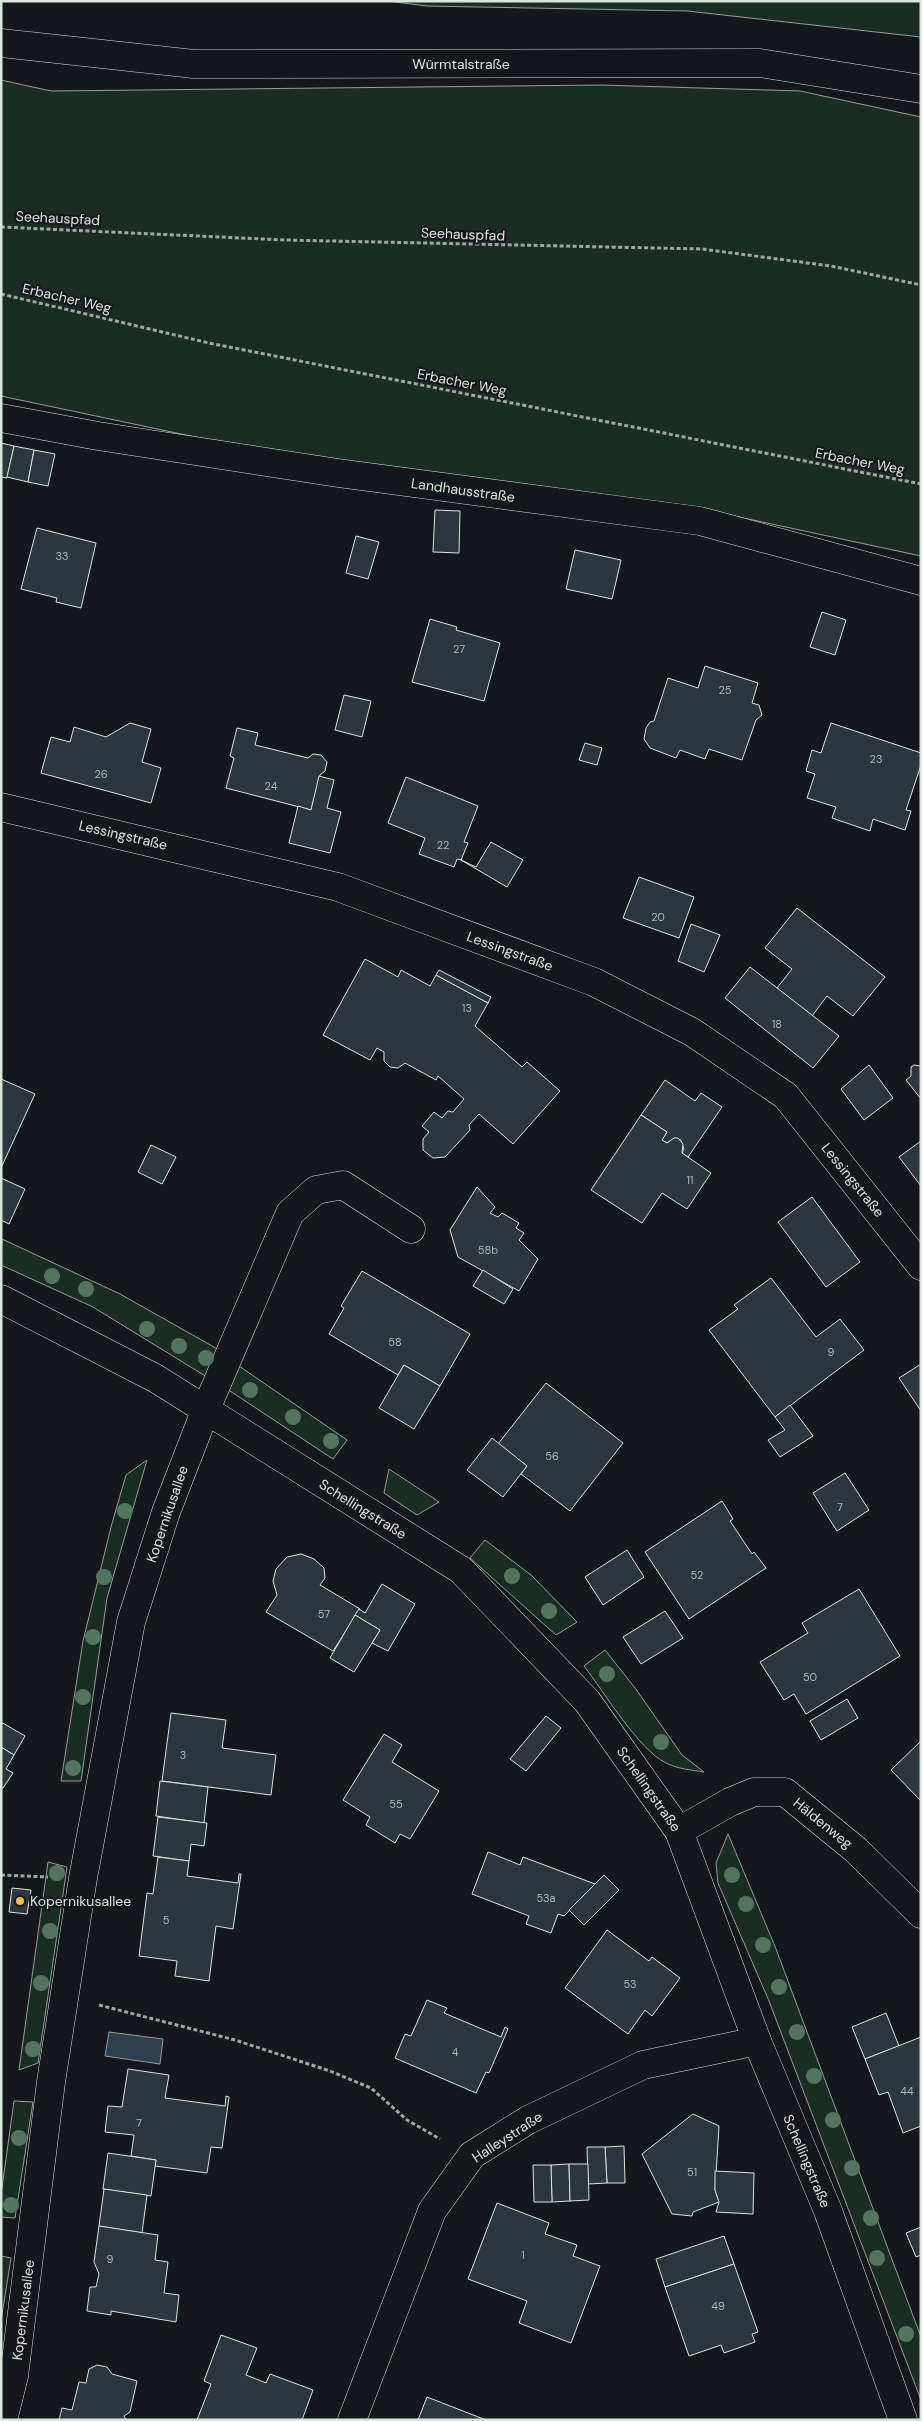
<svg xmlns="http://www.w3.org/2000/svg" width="922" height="2421" viewBox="0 0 922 2421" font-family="'DM Sans',sans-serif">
	<rect width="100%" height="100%" fill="#14181c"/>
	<g fill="#1a2d24" stroke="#939e99">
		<path d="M 387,1 L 921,1 L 921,37 L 687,11 L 427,6 Z"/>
		<path d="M 1,80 L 51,91 L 601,85 L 800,91 L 921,117 L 921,556 L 739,517 L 243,447 L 1,396 Z"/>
		<path d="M 2,1239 L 120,1294 L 221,1351 L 207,1377 L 93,1307 L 1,1265 Z"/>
		<path d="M 236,1364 L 347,1440 L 333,1459 L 224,1387 Z"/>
		<path d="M 147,1460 L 107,1598 L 81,1781 L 61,1781 L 83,1641 L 111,1527 L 126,1475 Z"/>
		<path d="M 389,1469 L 439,1502 L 417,1515 L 384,1493 Z"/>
		<path d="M 485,1540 L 531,1575 L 577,1622 L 556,1635 L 470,1558 Z"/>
		<path d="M 605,1650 L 635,1688 L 682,1755 L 704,1772 C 691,1770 678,1769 666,1763 C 638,1749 605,1693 584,1666 Z"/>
		<path d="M 728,1834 L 776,1949 L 921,2337 L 921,2400 L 769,2001 L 718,1883 L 716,1863 Z"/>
		<path d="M 48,1862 L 67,1867 L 38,2063 L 19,2070 Z"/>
		<path d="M 14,2101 L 33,2102 L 15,2218 L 1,2217 L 1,2195 Z"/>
		<path d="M 1,2256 L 11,2258 L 1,2321 Z"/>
	</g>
	<path fill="#2f3f4d" stroke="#939e99" d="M 109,2032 L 163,2039 L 160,2064 L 105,2056 Z"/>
	<g fill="#2c363c" stroke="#d8e6dc">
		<path d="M 1,443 L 14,446 L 7,478 L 1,477 Z"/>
		<path d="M 14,446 L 34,450 L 28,482 L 7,477 Z"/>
		<path d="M 34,450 L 55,454 L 48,486 L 28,482 Z"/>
		<path d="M 435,510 L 460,511 L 459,553 L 433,552 Z"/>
		<path d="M 37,528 L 96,543 L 81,608 L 56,602 L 57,598 L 21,589 Z"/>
		<path d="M 356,536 L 379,542 L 368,579 L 346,573 Z"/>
		<path d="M 575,550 L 621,560 L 612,599 L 566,589 Z"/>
		<path d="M 822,612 L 846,620 L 835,655 L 810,647 Z"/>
		<path d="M 430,619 L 457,627 L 456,630 L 500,643 L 484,701 L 412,682 Z"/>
		<path d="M 705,666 L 758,683 L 752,703 L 759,705 L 762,715 L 756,720 L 742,760 L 709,749 L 705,759 L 680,750 L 676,758 L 650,748 L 644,739 L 646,728 L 650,722 L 654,721 L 668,678 L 698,688 Z"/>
		<path d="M 344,695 L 371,701 L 362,737 L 335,730 Z"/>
		<path d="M 130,723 L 151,729 L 142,762 L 161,768 L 151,803 L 41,773 L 51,737 L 70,742 L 74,727 L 106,737 Z"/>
		<path d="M 831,723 L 921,753 L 921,765 L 906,810 L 911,811 L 905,830 L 873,819 L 870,831 L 832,818 L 836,807 L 807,798 L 815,774 L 806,771 L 812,750 L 821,753 Z"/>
		<path d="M 237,728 L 258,733 L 255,745 L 308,758 L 313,754 L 321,755 L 327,762 L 325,771 L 320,775 L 311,810 L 226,788 L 234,758 L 230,756 Z"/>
		<path d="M 585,743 L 602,748 L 597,765 L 579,760 Z"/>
		<path d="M 319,776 L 334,780 L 327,808 L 341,812 L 330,853 L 289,843 L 298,806 L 311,810 Z"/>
		<path d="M 406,777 L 478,806 L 464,842 L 468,843 L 461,860 L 457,859 L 454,867 L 419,854 L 425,838 L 388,823 Z"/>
		<path d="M 491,842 L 523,860 L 507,887 L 461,860 L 476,867 Z"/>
		<path d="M 639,877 L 694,897 L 679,938 L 623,918 Z"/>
		<path d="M 797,908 L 885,977 L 853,1016 L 827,996 L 812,1016 L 777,988 L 792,969 L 765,948 Z"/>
		<path d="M 691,924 L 720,935 L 704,972 L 678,961 Z"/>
		<path d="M 365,959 L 398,977 L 401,970 L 430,986 L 436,975 L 488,1003 L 475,1026 L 522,1067 L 527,1062 L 560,1091 L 513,1144 L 479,1114 L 469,1125 L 470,1130 L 445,1157 L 433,1158 L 423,1150 L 423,1139 L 429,1132 L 422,1126 L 434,1112 L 442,1118 L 448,1111 L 453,1112 L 464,1099 L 438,1076 L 436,1080 L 405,1063 L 398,1068 L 390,1067 L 384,1061 L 384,1052 L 377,1048 L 370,1060 L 323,1035 Z"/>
		<path d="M 750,967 L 839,1036 L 813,1068 L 725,998 Z"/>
		<path d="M 439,970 L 491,997 L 488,1003 L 436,975 Z"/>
		<path d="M 869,1065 L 893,1098 L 864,1120 L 841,1089 Z"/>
		<path d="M 914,1065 L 921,1066 L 921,1099 L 906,1080 L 911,1076 L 911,1067 Z"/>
		<path d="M 1,1079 L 35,1094 L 1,1168 Z"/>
		<path d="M 665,1080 L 695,1101 L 701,1093 L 722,1107 L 688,1157 L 682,1153 L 684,1149 L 681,1140 L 674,1138 L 667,1143 L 662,1140 L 667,1132 L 641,1115 Z"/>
		<path d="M 641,1115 L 667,1132 L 662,1140 L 667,1143 L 674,1138 L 678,1138 L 683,1144 L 682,1153 L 711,1173 L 687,1209 L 662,1193 L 642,1223 L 591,1190 Z"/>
		<path d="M 921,1141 L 921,1186 L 899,1157 Z"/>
		<path d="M 151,1145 L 176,1157 L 162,1184 L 138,1172 Z"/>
		<path d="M 1,1178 L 25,1189 L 9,1224 L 1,1220 Z"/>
		<path d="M 477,1187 L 495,1207 L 490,1213 L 498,1217 L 502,1213 L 519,1223 L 516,1228 L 524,1233 L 519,1240 L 538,1259 L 519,1291 L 458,1257 L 450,1230 Z"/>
		<path d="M 812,1197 L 860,1262 L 826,1287 L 778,1222 Z"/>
		<path d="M 483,1270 L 513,1289 L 504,1304 L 473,1286 Z"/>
		<path d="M 362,1271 L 470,1334 L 440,1386 L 404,1365 L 398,1375 L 329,1334 L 344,1308 L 341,1306 Z"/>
		<path d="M 771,1278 L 816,1337 L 840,1319 L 864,1350 L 775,1417 L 709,1330 L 738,1309 L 734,1305 Z"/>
		<path d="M 921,1364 L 921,1411 L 899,1378 Z"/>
		<path d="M 404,1365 L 440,1386 L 414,1429 L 379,1408 Z"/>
		<path d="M 546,1383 L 623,1443 L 570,1511 L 521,1474 L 527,1466 L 498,1444 Z"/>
		<path d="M 790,1405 L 813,1436 L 780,1457 L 768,1440 L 785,1430 L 775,1417 Z"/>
		<path d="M 492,1438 L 527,1466 L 503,1497 L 467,1470 Z"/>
		<path d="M 845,1473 L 869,1510 L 837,1531 L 813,1493 Z"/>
		<path d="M 722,1501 L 733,1519 L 730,1521 L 752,1554 L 754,1552 L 766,1568 L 689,1619 L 645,1552 Z"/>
		<path d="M 627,1550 L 644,1577 L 603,1605 L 585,1577 Z"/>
		<path d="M 301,1554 L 314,1559 L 324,1568 L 325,1578 L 320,1585 L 360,1609 L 333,1651 L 266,1612 L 277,1595 L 273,1581 L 276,1569 L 287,1557 Z"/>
		<path d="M 382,1584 L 415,1604 L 388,1651 L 372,1643 L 380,1630 L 355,1615 L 359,1609 L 365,1613 Z"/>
		<path d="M 859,1589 L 900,1656 L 806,1714 L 794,1694 L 784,1700 L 760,1662 L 808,1633 L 802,1623 Z"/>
		<path d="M 665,1611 L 683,1638 L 641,1664 L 623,1637 Z"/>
		<path d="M 355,1615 L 380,1630 L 354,1672 L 330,1658 Z"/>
		<path d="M 847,1699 L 858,1718 L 821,1740 L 810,1721 Z"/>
		<path d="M 171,1713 L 226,1720 L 222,1748 L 276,1755 L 271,1795 L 162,1781 Z"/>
		<path d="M 546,1716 L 561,1728 L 526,1771 L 510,1759 Z"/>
		<path d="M 1,1722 L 25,1736 L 14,1755 L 1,1747 Z"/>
		<path d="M 384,1734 L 402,1745 L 392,1762 L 439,1791 L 410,1839 L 400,1834 L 395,1843 L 366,1825 L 370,1817 L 343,1800 Z"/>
		<path d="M 921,1741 L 921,1801 L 891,1770 Z"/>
		<path d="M 1,1747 L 14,1755 L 6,1769 L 13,1773 L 3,1788 L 1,1788 Z"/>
		<path d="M 160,1781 L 208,1787 L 204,1823 L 156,1816 Z"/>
		<path d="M 158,1817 L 207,1823 L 204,1846 L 191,1844 L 189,1861 L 153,1856 Z"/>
		<path d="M 488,1852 L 520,1865 L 523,1857 L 595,1884 L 564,1916 L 558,1914 L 551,1933 L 526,1924 L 529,1916 L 472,1894 Z"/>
		<path d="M 158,1857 L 189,1861 L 187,1876 L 238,1883 L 239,1874 L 241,1874 L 233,1929 L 216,1926 L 209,1981 L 175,1976 L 177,1961 L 139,1956 L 147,1893 L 153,1894 Z"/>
		<path d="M 604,1875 L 619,1890 L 584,1925 L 569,1910 Z"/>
		<path d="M 12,1888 L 31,1890 L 27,1914 L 9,1912 Z"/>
		<path d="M 607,1930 L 649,1961 L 652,1957 L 680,1978 L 652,2016 L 645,2010 L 628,2034 L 565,1988 Z"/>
		<path d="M 427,2000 L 447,2008 L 444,2013 L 501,2037 L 505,2027 L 508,2029 L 489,2073 L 486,2072 L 476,2093 L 395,2058 L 405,2034 L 411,2036 Z"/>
		<path d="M 886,2013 L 899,2046 L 865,2059 L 852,2027 Z"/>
		<path d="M 921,2037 L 921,2126 L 903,2133 L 888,2092 L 879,2095 L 865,2059 Z"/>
		<path d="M 128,2069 L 169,2075 L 165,2098 L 225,2106 L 226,2096 L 229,2097 L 222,2148 L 211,2147 L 207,2173 L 155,2166 L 156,2160 L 131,2156 L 134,2135 L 105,2132 L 108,2106 L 122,2107 Z"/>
		<path d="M 693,2114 L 719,2126 L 715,2190 L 719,2202 L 693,2212 L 692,2216 L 672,2214 L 642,2154 Z"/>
		<path d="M 624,2146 L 625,2183 L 607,2183 L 605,2147 Z"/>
		<path d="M 587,2147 L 605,2147 L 607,2183 L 588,2184 Z"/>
		<path d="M 108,2153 L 156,2160 L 151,2196 L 103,2189 Z"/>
		<path d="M 569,2164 L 570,2201 L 552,2202 L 551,2165 Z"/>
		<path d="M 569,2164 L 588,2164 L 589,2200 L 570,2201 Z"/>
		<path d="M 533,2165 L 551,2165 L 552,2202 L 534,2202 Z"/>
		<path d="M 715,2171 L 754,2173 L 753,2214 L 716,2212 L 719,2202 L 715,2190 Z"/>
		<path d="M 104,2189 L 147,2195 L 142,2233 L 99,2226 Z"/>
		<path d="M 497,2203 L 549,2223 L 545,2234 L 577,2245 L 573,2256 L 600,2266 L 571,2343 L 519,2323 L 527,2301 L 468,2279 Z"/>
		<path d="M 99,2226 L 158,2235 L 155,2260 L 168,2262 L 164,2293 L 179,2295 L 176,2322 L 111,2311 L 111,2315 L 87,2311 L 90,2287 L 96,2287 L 99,2274 L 94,2262 Z"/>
		<path d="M 921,2227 L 921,2255 L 916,2257 L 906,2233 Z"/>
		<path d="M 724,2236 L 734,2264 L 665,2287 L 656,2259 Z"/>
		<path d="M 734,2264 L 758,2332 L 752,2334 L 755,2342 L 724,2353 L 721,2345 L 689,2356 L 665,2287 Z"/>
		<path d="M 221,2335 L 257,2348 L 246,2375 L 266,2383 L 270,2374 L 313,2390 L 302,2420 L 197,2420 L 211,2384 L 204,2381 Z"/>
		<path d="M 97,2365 L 107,2367 L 112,2374 L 137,2381 L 130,2412 L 124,2416 L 126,2420 L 59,2420 L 62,2408 L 72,2410 L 79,2382 L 86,2383 L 89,2369 Z"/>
		<path d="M 427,2397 L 486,2420 L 418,2420 Z"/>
	</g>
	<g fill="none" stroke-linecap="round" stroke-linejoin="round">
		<g stroke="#d8e6dc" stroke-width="29">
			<g id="street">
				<path d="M 1,418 L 98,436 L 338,473 L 700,521 L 921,581"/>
				<path d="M 1,807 L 338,887 L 594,982 L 692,1032 L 786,1096 L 921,1266"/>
				<path d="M 1,1299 L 155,1378 L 461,1570 L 587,1701 L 679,1831 L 757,2041 L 828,2211 L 903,2420"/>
				<path d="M 679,1831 L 730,1802 L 754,1792 L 785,1792 L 856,1850 L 921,1914"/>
				<path d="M 3,2420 L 14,2376 L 51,2082 L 83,1878 L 131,1622 L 166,1512 L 206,1409 L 290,1213 L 316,1190 L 343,1185 L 411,1229"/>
				<path d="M 352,2420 L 432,2211 L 472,2155 L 528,2120 L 643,2065 L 757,2041"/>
			</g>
		</g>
		<g stroke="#d8e6dc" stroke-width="29">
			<path id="secondary" d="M 1,43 L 194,64 L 760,63 L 921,89"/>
		</g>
		<g stroke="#9da8a2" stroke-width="3" stroke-dasharray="4 2.5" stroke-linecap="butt">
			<path d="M 1,227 L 285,240 L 702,249 L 831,266 L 921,285"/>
			<path d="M 1,294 L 209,343 L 921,484"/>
			<path d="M 1,1875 L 48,1877"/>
			<path d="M 99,2005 L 235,2040 L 330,2071 L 371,2088 L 407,2120 L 440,2139"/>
		</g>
		<use href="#street" stroke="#14181c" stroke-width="28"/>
		<use href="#secondary" stroke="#14181c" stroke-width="28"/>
	</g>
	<g fill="#55745f">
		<circle cx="52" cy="1276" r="8"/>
		<circle cx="86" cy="1289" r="8"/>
		<circle cx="147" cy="1329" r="8"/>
		<circle cx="179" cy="1346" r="8"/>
		<circle cx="206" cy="1358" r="8"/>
		<circle cx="250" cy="1390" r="8"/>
		<circle cx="293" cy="1417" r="8"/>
		<circle cx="331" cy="1441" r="8"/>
		<circle cx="125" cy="1511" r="8"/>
		<circle cx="512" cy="1576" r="8"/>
		<circle cx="104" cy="1577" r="8"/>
		<circle cx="549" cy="1611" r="8"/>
		<circle cx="93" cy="1637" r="8"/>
		<circle cx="607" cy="1674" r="8"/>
		<circle cx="83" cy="1697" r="8"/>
		<circle cx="661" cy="1742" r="8"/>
		<circle cx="73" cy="1768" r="8"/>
		<circle cx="57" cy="1873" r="8"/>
		<circle cx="732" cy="1875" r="8"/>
		<circle cx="746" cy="1904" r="8"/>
		<circle cx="50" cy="1931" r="8"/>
		<circle cx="763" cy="1945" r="8"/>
		<circle cx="41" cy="1983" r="8"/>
		<circle cx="779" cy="1987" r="8"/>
		<circle cx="797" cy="2032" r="8"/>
		<circle cx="33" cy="2049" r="8"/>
		<circle cx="814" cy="2076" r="8"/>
		<circle cx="833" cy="2120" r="8"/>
		<circle cx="19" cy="2138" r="8"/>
		<circle cx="852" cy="2168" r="8"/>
		<circle cx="11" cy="2205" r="8"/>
		<circle cx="871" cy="2218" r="8"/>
		<circle cx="877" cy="2258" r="8"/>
		<circle cx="906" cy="2334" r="8"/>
	</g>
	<circle fill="#ffb74d" stroke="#14181c" stroke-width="2" cx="20" cy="1901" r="5"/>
	<g text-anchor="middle" stroke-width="4" stroke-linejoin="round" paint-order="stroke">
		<g font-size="11" fill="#adbab4">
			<text x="62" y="560">33</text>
			<text x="459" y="653">27</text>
			<text x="725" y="694">25</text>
			<text x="876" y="763">23</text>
			<text x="101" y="778">26</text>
			<text x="271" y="790">24</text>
			<text x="443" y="849">22</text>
			<text x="658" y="921">20</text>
			<text x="467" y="1012">13</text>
			<text x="777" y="1028">18</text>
			<text x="690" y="1184">11</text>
			<text x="488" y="1254">58b</text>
			<text x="395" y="1346">58</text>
			<text x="831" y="1356">9</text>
			<text x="552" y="1460">56</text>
			<text x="840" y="1511">7</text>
			<text x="697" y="1579">52</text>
			<text x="324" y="1618">57</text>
			<text x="810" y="1681">50</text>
			<text x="183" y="1759">3</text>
			<text x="396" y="1808">55</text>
			<text x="546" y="1902">53a</text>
			<text x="166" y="1924">5</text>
			<text x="630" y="1988">53</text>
			<text x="455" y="2056">4</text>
			<text x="907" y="2095">44</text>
			<text x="139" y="2127">7</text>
			<text x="692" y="2176">51</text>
			<text x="523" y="2259">1</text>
			<text x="110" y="2263">9</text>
			<text x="718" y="2310">49</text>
		</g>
		<g font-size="14" fill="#d8e6dc" stroke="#14181c">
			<text x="461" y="69">Würmtalstraße</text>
			<text transform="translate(58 218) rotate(3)" y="5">Seehauspfad</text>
			<text transform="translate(463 234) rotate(2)" y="5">Seehauspfad</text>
			<text transform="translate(67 298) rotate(13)" y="5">Erbacher Weg</text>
			<text transform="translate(462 382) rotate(11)" y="5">Erbacher Weg</text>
			<text transform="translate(860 461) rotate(11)" y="5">Erbacher Weg</text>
			<text transform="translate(463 490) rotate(8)" y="5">Landhausstraße</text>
			<text transform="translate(123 835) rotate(13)" y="5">Lessingstraße</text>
			<text transform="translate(510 951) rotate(20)" y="5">Lessingstraße</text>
			<text transform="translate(853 1180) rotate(51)" y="5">Lessingstraße</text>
			<text transform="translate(363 1509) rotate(32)" y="5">Schellingstraße</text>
			<text transform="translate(167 1514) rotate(-71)" y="5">Kopernikusallee</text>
			<text transform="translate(649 1789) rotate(55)" y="5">Schellingstraße</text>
			<text transform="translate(823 1823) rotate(39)" y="5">Häldenweg</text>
			<text transform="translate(507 2137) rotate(-33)" y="5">Halleystraße</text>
			<text transform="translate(807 2161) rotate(67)" y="5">Schellingstraße</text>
			<text transform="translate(23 2310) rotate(-83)" y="5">Kopernikusallee</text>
		</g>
		<g font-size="14" fill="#d8e6dc" stroke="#14181c" text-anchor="start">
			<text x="30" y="1906">Kopernikusallee</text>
		</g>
	</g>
	<rect width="922" height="2421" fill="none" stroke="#d8e6dc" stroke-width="5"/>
</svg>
